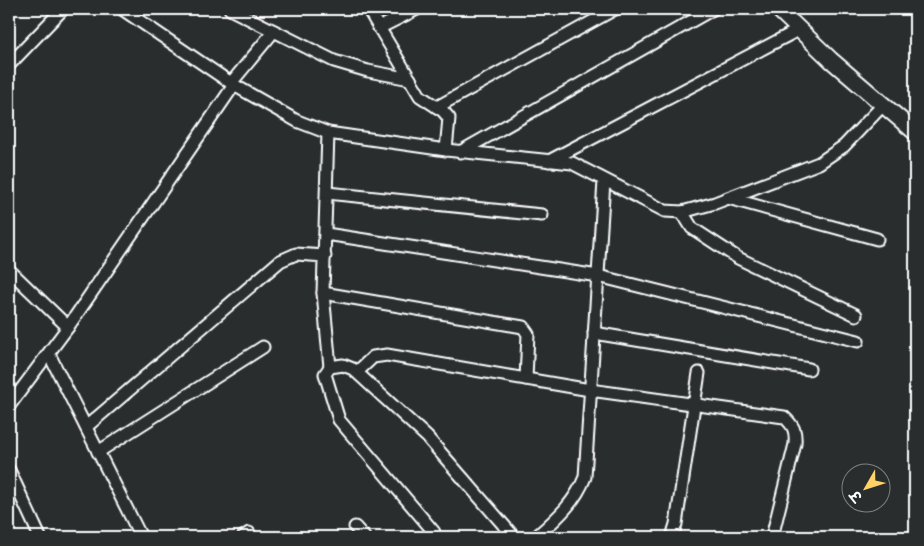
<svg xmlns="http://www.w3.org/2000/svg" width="924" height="546" viewBox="0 0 924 546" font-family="Mali,'Playpen Sans Deva',sans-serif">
	<rect width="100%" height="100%" fill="#2a2d2e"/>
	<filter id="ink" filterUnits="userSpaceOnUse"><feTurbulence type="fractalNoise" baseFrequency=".02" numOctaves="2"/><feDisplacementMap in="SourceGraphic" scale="10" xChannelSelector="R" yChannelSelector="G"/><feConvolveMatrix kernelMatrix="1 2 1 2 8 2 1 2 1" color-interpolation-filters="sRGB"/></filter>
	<g filter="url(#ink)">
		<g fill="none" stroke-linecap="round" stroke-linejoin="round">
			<g stroke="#fff" stroke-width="15">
				<g id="minor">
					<path d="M 122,9 L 234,85 L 297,121 L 328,133 L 446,150 L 572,163 L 665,211 L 682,212 L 715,203 L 819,163 L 844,146 L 883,105"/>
					<path d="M 230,9 L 334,61 L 368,71 L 410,79"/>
					<path d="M 368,9 L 420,96 L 443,111 L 449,118 L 446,150"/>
					<path d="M 379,28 L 417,9"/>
					<path d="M 9,65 L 63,9"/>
					<path d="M 231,83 L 274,31"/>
					<path d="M 437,107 L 615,9"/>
					<path d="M 328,133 L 323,293 L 330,367"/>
					<path d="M 460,152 L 713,9"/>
					<path d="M 549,161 L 800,29"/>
					<path d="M 327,193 L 542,215"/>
					<path d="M 728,198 L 877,239"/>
					<path d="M 682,212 L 692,228 L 738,258 L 856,315"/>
					<path d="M 326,234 L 598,276 L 858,341"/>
					<path d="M 9,270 L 68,327"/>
					<path d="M 323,293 L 523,327 L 528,334 L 526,379"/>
					<path d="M 594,333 L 809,369"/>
					<path d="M 49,354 L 141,537"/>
					<path d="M 357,372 L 373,357 L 387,355 L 590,390 L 784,417 C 794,426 796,431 795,444 L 772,537"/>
					<path d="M 9,406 L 68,327 L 234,85"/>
					<path d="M 86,427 L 280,261 L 296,254 L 325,256"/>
					<path d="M 98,452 L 263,347"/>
					<path d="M 9,470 L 40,537"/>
					<path d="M 355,527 L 364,537"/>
					<path d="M 434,532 L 339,420 L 325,374 L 330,367 L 343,365 L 353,369 L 427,437 L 514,537"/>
					<path d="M 243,537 L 249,533"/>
					<path d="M 536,537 C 556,519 575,503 585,477 L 604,181"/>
					<path d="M 672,537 L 676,524 L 699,373"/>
				</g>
			</g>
			<g stroke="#fff" stroke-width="19">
				<path id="tertiary" d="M 778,9 L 831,60 L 915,132"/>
			</g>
			<use href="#minor" stroke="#2a2d2e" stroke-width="11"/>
			<use href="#tertiary" stroke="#2a2d2e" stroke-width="15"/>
		</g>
	</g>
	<rect width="924" height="546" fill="none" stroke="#2a2d2e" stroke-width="30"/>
	<rect x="15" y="15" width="894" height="516" fill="none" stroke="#fff" stroke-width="2" filter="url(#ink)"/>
	<g transform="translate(866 488) rotate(231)"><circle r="24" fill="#2a2d2e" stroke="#7f8182"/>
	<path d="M0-4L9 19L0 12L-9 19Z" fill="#ffd166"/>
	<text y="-8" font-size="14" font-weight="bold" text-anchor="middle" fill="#ffffff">उ</text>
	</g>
</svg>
